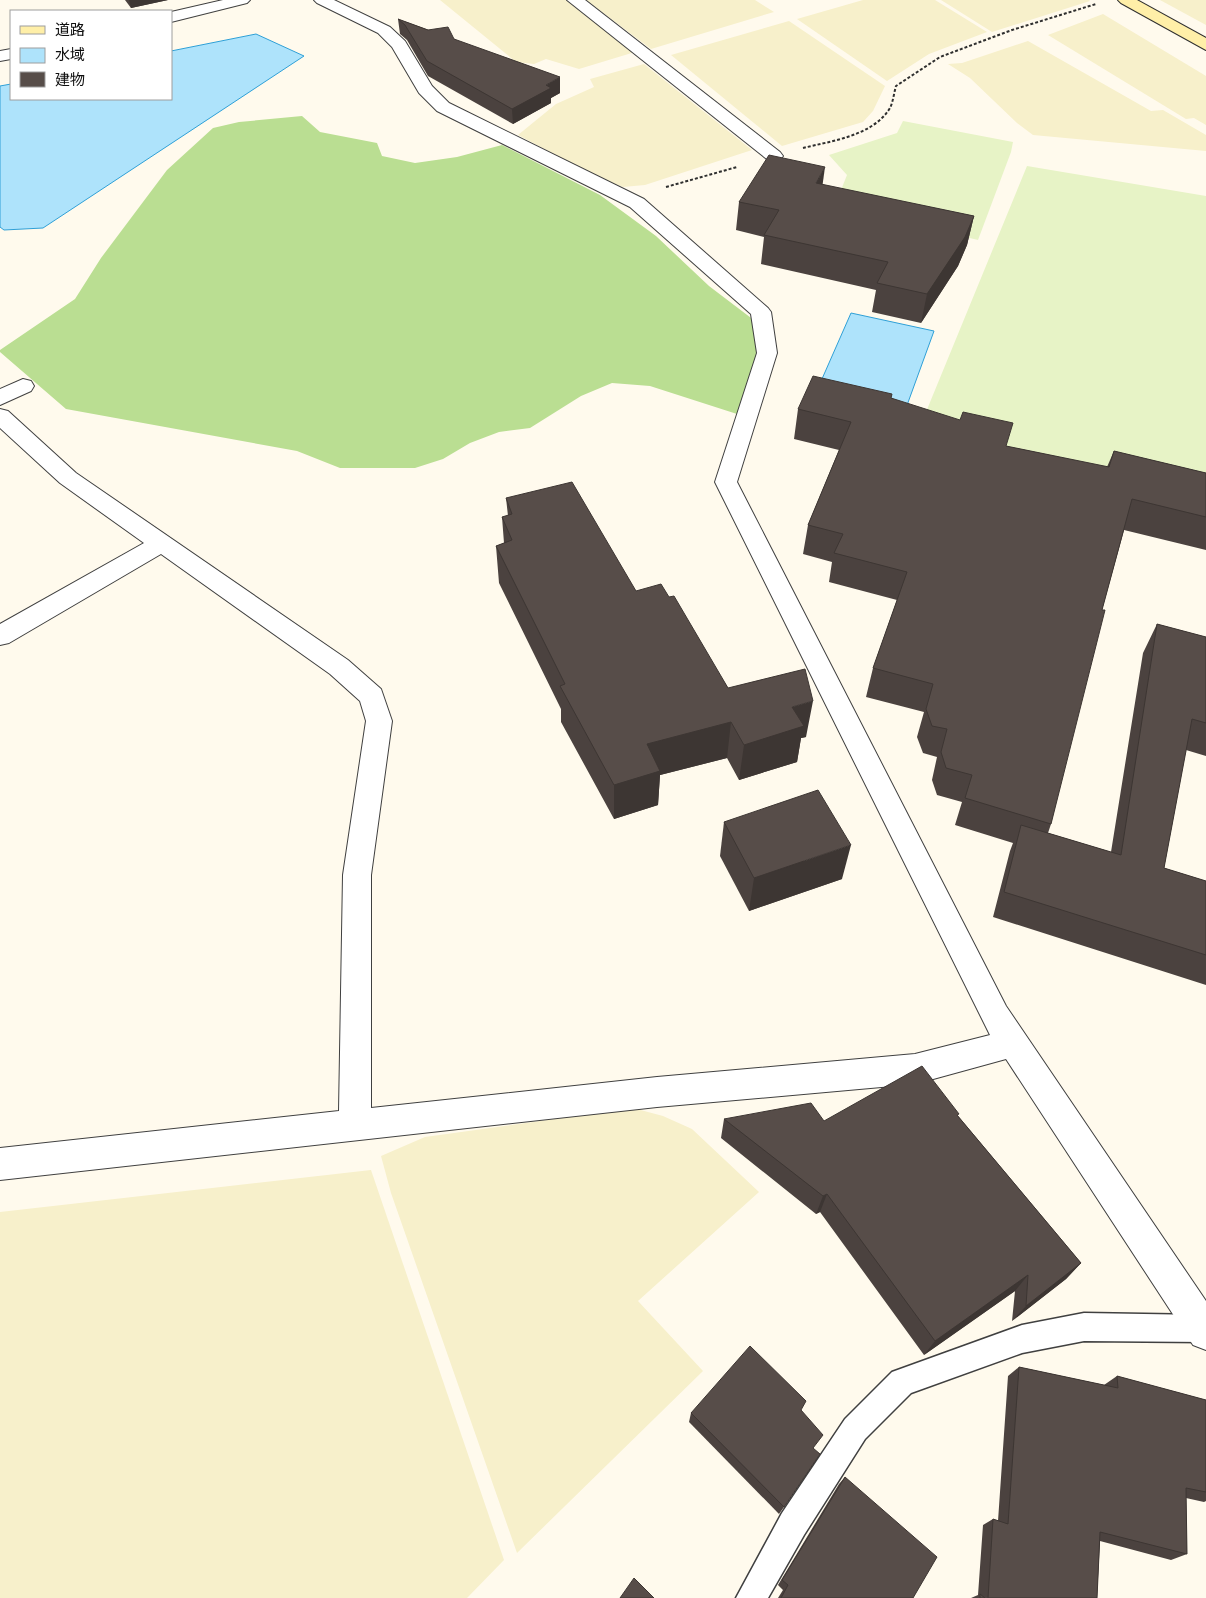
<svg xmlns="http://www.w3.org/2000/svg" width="1206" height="1598" viewBox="0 0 1206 1598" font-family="Georgia,'Noto Sans JP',serif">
	<rect width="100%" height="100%" fill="#fffaed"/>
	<g fill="#f7f0cb">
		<path d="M 440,0 L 567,0 L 635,52 L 579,69 L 546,59 L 534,64 L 516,62 Z"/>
		<path d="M 586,0 L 755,0 L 774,12 L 651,49 Z"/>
		<path d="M 863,0 L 935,0 L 987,32 L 929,54 L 887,81 L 797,19 Z"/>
		<path d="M 941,0 L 1089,0 L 1090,1 L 992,32 Z"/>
		<path d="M 1160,0 L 1206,0 L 1206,25 Z"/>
		<path d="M 1103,14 L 1206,76 L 1206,125 L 1194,118 L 1186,119 L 1048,35 Z"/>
		<path d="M 789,21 L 885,86 L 873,111 L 863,122 L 782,146 L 671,55 Z"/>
		<path d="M 1028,41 L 1151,111 L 1163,110 L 1206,135 L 1206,151 L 1033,135 L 1017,123 L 970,78 L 948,64 L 962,63 Z"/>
		<path d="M 644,64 L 752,150 L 645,185 L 623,187 L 595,176 L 518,135 L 556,104 L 594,87 L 590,79 Z"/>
		<path d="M 633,1108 L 663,1116 L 692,1129 L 759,1192 L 638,1301 L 703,1371 L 517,1553 L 391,1193 L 381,1156 L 425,1137 Z"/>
		<path d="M 371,1170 L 504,1560 L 467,1598 L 0,1598 L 0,1212 Z"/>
	</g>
	<path fill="#bade92" d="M 302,116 L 320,132 L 377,143 L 382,156 L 415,163 L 457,157 L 502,145 L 600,195 L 656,236 L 709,286 L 759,324 L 767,335 L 737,414 L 650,386 L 612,383 L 581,396 L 530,428 L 499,432 L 470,443 L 443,459 L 415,468 L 340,468 L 297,451 L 66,409 L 0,352 L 0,350 L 75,299 L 101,258 L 167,170 L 213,128 L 239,122 Z"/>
	<g fill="#e7f3c6">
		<path d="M 903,121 L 1013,142 L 1011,152 L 978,240 L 835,205 L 847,175 L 829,155 L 897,133 Z"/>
		<path d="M 1027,166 L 1206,196 L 1206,490 L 1084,462 L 1082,467 L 919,429 Z"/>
	</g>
	<g fill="#aee3fb" stroke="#2fa0d7">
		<path d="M 256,34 L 304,56 L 43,228 L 4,230 L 0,227 L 0,86 L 11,84 L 11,99 L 171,99 L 171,51 Z"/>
		<path d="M 851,313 L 934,331 L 906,408 L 818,388 Z"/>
	</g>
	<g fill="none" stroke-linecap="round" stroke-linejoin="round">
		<g stroke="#404040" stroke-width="3">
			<path id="service" d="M 1084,1313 L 1204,1315 L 1206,1316 L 1206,1342 L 1084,1341 L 1022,1353 L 911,1393 L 865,1439 L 804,1535 L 768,1598 L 736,1598 L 782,1513 L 845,1419 L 892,1372 L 1022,1325 Z"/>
		</g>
		<g stroke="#404040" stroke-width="2">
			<g id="minor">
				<path d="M 314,0 L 334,0 L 390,27 L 405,41 L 432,86 L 449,103 L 644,199 L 768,308 L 771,312 L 777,353 L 737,482 L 1006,1006 L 1206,1301 L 1206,1350 L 1193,1345 L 1006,1059 L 915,1084 L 657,1107 L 0,1180 L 0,1148 L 339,1111 L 343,875 L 366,721 L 360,701 L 330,674 L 161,554 L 9,643 L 0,645 L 0,624 L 144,543 L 60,483 L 0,428 L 0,409 L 8,411 L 76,473 L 348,660 L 381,689 L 392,721 L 371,875 L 371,1108 L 657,1077 L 915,1054 L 990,1035 L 715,482 L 757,353 L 751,314 L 630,207 L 437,111 L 419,93 L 392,47 L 378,33 L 317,3 Z"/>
				<path d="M 567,0 L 585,0 L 780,152 L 783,156 L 780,160 L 774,161 L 768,160 Z"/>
				<path d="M 23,379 L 31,381 L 34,386 L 31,391 L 0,405 L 0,389 Z"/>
			</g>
		</g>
		<g stroke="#404040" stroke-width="2">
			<g id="tertiary">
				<path d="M 223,0 L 250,0 L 247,3 L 171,22 L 171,12 Z"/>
				<path d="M 11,49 L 11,59 L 0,61 L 0,51 Z"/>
			</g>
		</g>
		<g stroke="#2f2f2f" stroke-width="2">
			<path id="secondary" d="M 1118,0 L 1137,0 L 1206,38 L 1206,50 L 1121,3 Z"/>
		</g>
		<g stroke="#2f2f2f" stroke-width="2" stroke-dasharray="3 2" stroke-linecap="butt">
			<path d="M 803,148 C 831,141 873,136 890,108 C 893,102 894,93 896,86 L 940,57 L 1012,30 L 1096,4"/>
			<path d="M 666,187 L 737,167"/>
		</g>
		<use href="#service" fill="#fff" fill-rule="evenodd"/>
		<use href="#minor" fill="#fff" fill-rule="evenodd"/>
		<use href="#tertiary" fill="#fff" fill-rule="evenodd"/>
		<use href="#secondary" fill="#ffefa8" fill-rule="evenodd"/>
	</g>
	<g fill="#4b423f">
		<path d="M 125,0 L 168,0 L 131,8 Z"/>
		<path d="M 398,19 L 454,39 L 560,93 L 551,98 L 551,103 L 513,124 L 428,76 L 407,40 L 400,34 Z"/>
		<path d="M 823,185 L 974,216 L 967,245 L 958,266 L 921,323 L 872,312 L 876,290 L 761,264 L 764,237 L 736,230 L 739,202 Z"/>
		<path d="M 891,398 L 1006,446 L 1107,467 L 1114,451 L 1206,473 L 1206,550 L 1124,530 L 1102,610 L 1051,824 L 1048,833 L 1111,852 L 1143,653 L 1157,624 L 1206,637 L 1206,756 L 1186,750 L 1164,868 L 1206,881 L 1206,985 L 993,917 L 1010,851 L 1013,843 L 955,825 L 962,802 L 937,795 L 932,780 L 937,757 L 923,753 L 917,737 L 924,712 L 866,697 L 873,668 L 897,600 L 829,582 L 832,562 L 803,554 L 808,525 L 839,450 L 794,439 L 798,409 Z"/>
		<path d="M 506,498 L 636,591 L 669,597 L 728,688 L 806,737 L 801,738 L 797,762 L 739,780 L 727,758 L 660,775 L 658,805 L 614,819 L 561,722 L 561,709 L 499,583 L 496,546 L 504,543 L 502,517 L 508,516 Z"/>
		<path d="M 724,822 L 842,879 L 749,911 L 720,856 Z"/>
		<path d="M 958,1116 L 1081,1263 L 1066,1279 L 1012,1321 L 1015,1291 L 924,1355 L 820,1212 L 816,1214 L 721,1138 L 724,1119 L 824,1121 Z"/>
		<path d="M 1019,1367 L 1104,1385 L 1117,1376 L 1206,1400 L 1206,1501 L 1204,1502 L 1186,1498 L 1187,1554 L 1171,1560 L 1100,1541 L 1097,1598 L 971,1598 L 978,1595 L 983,1525 L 993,1519 L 998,1521 L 1008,1376 Z"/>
		<path d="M 801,1410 L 813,1448 L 784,1507 L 779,1514 L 689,1422 L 691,1413 Z"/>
		<path d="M 845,1477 L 913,1598 L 778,1598 L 783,1590 L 778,1585 L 839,1484 Z"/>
	</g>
	<g fill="#3d3633">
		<path d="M 129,0 L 168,0 L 131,8 Z"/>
		<path d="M 560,77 L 560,93 L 551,98 L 551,103 L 513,124 L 512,109 L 546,85 Z"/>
		<path d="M 825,167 L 821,196 L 816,183 Z"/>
		<path d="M 974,216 L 967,245 L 958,266 L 921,323 L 927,294 Z"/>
		<path d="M 813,701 L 806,737 L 801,738 L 797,762 L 739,780 L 744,745 L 792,707 Z"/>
		<path d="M 731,722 L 727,758 L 660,775 L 658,805 L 614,819 L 614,785 L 647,744 Z"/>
		<path d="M 851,845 L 842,879 L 749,911 L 754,878 Z"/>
		<path d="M 827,1194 L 820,1212 L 816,1214 L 823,1196 Z"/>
		<path d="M 1081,1263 L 1066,1279 L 1012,1321 L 1026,1306 Z"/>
		<path d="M 1028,1275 L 1015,1291 L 924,1355 L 935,1341 Z"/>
	</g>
	<g fill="#574d49" stroke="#3d3633">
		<path d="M 398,19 L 428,30 L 448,27 L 454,39 L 560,77 L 546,85 L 551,88 L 512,109 L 427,61 L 405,25 Z"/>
		<path d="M 769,155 L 825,167 L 816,183 L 974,216 L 965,237 L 927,294 L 877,283 L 888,262 L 764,235 L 779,210 L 739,202 Z"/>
		<path d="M 813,376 L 892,394 L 891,398 L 960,420 L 963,412 L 1013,423 L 1006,446 L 1109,467 L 1114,451 L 1206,473 L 1206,517 L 1132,499 L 1102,610 L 1105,610 L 1051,824 L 965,798 L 972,775 L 946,768 L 941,752 L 947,729 L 932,726 L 926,709 L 933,684 L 873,668 L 907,572 L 834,553 L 843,534 L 808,525 L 851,422 L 798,409 Z"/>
		<path d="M 572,482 L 636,591 L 661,584 L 669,597 L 674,596 L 728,688 L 805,669 L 813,701 L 792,707 L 804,726 L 744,745 L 731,722 L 647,744 L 660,771 L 614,785 L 560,686 L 565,684 L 496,546 L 512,540 L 502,517 L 512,514 L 506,498 Z"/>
		<path d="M 1157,624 L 1206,637 L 1206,723 L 1192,719 L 1164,868 L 1206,881 L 1206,955 L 1004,892 L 1021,825 L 1121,855 Z"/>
		<path d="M 818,790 L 851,845 L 754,878 L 724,822 Z"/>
		<path d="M 922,1066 L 959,1114 L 957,1115 L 1081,1263 L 1026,1306 L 1028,1275 L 935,1341 L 827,1194 L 823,1196 L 724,1119 L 811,1103 L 824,1121 Z"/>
		<path d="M 750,1346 L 806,1401 L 801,1410 L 823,1435 L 813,1448 L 820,1454 L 784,1507 L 691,1413 Z"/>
		<path d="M 1019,1367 L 1118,1388 L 1117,1376 L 1206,1400 L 1206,1492 L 1186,1488 L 1187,1554 L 1100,1532 L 1097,1598 L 988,1598 L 993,1519 L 1008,1524 Z"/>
		<path d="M 845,1477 L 937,1557 L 913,1598 L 781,1598 L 788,1585 L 782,1580 Z"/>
		<path d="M 634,1578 L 654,1598 L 620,1598 Z"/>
		<path d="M 980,1594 L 985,1598 L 980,1598 Z"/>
	</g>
	<rect x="10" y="10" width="162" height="90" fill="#ffffff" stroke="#9e9e9e"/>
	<rect x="20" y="26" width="25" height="8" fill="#ffefa8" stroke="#9e9e9e"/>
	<text x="55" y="35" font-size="15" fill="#0d0d0d">道路</text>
	<rect x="20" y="48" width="25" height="15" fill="#aee3fb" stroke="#9e9e9e"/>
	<text x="55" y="60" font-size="15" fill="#0d0d0d">水域</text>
	<rect x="20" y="72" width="25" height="15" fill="#574d49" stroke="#9e9e9e"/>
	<text x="55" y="85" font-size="15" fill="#0d0d0d">建物</text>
</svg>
